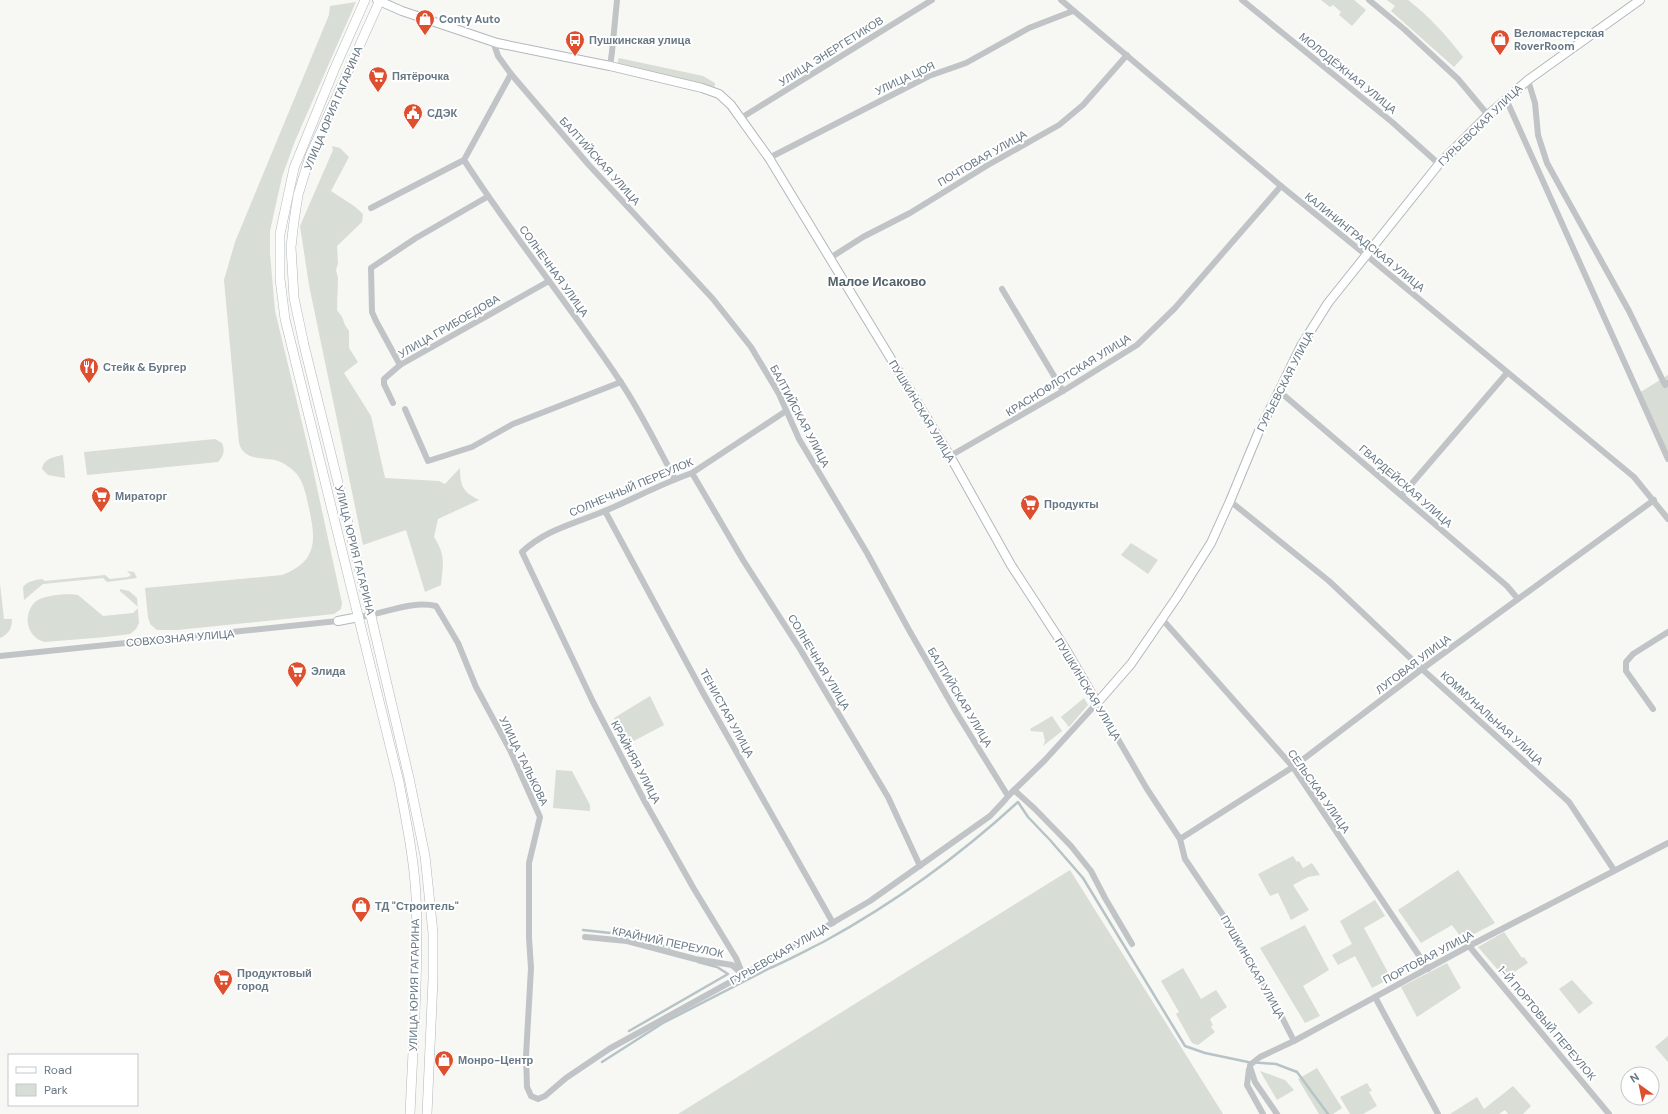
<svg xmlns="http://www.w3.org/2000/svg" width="1668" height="1114" viewBox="0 0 1668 1114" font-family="'DM Sans',sans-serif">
	<rect width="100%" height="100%" fill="#f7f7f4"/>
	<g fill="#d8ddd5">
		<path d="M 1321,0 L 1354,0 L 1366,10 L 1352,26 L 1339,15 L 1341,12 L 1333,5 L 1330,7 Z"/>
		<path d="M 1387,0 L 1408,0 C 1429,16 1447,36 1463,57 L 1454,67 L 1391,11 L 1395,6 Z"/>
		<path d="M 356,2 L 295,141 L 282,177 L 270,231 L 270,253 L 275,311 L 311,460 L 342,603 L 341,609 L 334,614 L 177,630 L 157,630 L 150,624 L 148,617 L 145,588 L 282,575 C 319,561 316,538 308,504 C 306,494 303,481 296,473 C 291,468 284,463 278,461 C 267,457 252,461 243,451 C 241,449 240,446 239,443 L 224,280 L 235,242 L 329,15 L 330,6 Z"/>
		<path d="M 619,58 L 703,76 L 715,83 L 715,86 L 714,87 L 618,63 L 618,60 Z"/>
		<path d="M 332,146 L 340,148 L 349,157 L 331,191 L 354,206 L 363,214 L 362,222 L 337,246 L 338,263 L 336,270 L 338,278 L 337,310 L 342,317 L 345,325 L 349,331 L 349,348 L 358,362 L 344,373 L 371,416 L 385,478 L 439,481 L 445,484 L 460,468 C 460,486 463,492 479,500 L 438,519 L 434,537 C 446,556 443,563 441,585 L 425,592 L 406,530 L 363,545 L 309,285 L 300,226 L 333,150 Z"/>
		<path d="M 1668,375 L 1668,462 L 1639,393 Z"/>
		<path d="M 215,439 L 222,443 C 225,451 224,455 218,462 L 87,475 L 84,452 Z"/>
		<path d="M 63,455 L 65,478 L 48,475 L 42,469 C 44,458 54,457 63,455 Z"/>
		<path d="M 1131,543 L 1158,560 L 1148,574 L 1121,555 Z"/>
		<path d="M 127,571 L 134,572 L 137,578 L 107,582 L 103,578 L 43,584 L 24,600 L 23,587 C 28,581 35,580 42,579 L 45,581 L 105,575 L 110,579 L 128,577 L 131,575 Z"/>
		<path d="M 0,584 L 4,619 L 12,619 C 12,628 9,634 0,638 Z"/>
		<path d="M 120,589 L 129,591 L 137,598 L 139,623 L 136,629 L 130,634 L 106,637 L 45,642 C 27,638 22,615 35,602 C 42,595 69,593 78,595 L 103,616 L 133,613 L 138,608 L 137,606 L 120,591 Z"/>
		<path d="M 650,696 L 664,725 L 628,744 L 614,718 Z"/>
		<path d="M 1084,698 L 1088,705 L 1069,727 L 1061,717 Z"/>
		<path d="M 1052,716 L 1062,731 L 1043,746 L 1045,741 L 1043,732 L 1031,731 L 1030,729 Z"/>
		<path d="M 556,770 L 572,771 L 590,805 L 590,811 L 553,808 Z"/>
		<path d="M 1293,856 L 1297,862 L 1299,861 L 1303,868 L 1312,863 L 1320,875 L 1308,877 L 1293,885 L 1309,910 L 1291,920 L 1278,893 L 1270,896 L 1258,874 Z"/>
		<path d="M 1070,870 L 1223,1114 L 678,1114 Z"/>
		<path d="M 1458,870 L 1495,923 L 1463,940 L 1452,925 L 1421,943 L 1398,910 Z"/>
		<path d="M 1375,900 L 1385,916 L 1364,928 L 1391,978 L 1372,988 L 1355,956 L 1338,965 L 1332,955 L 1352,944 L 1340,921 Z"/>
		<path d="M 1305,925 L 1329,970 L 1303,986 L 1320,1016 L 1305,1023 L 1260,948 Z"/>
		<path d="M 1504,932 L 1522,958 L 1524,957 L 1528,963 L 1505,978 L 1478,947 Z"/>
		<path d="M 1447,963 L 1461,988 L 1417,1017 L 1401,987 Z"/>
		<path d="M 1183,968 L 1201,999 L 1216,990 L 1227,1007 L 1211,1018 L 1210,1020 L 1213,1025 L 1211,1027 L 1215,1032 L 1198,1045 L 1192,1043 L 1176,1014 L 1179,1012 L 1161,981 Z"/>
		<path d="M 1572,980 L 1593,1003 L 1579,1014 L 1559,989 Z"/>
		<path d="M 1668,1036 L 1668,1062 L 1655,1047 Z"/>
		<path d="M 1317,1068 L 1342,1108 L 1333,1114 L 1319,1114 L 1298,1079 Z"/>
		<path d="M 1260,1071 L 1285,1080 L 1294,1090 L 1277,1100 Z"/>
		<path d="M 1367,1083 L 1372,1091 L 1369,1092 L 1377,1106 L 1363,1114 L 1350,1114 L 1340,1097 Z"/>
		<path d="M 1513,1086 L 1531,1106 L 1523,1114 L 1508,1114 L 1505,1110 L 1499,1114 L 1450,1114 L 1477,1097 L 1484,1109 Z"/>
	</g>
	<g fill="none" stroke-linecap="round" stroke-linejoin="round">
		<g stroke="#b7c4c7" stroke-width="2.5">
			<path d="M 583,930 L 629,935 L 671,948"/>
			<path d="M 629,1031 L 728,974 L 717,967 L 698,962"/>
			<path d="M 602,1062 L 663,1023 L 770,968 C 789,960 807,950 825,941 C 896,902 958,857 1018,802 L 1028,817 L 1050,840 L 1083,878 L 1185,1046 L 1205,1053 L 1248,1062 L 1276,1064 L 1297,1072 L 1328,1114"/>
		</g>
		<g stroke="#b2b8bc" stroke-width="10">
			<g id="secondary">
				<path d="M 377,0 L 402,11 L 497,43 L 610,66 L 702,88 L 719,94 L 731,105 L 769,158 L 950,456 L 1011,565 L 1065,648 L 1097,703 L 1131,664 L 1177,597 L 1211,543 L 1230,501 L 1259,431 L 1279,391 L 1301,346 L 1328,303 L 1439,164 L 1488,115 L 1528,80 L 1640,0"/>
				<path d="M 338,621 L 359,617"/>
			</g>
		</g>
		<g stroke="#b3b8bb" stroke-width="10">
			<g id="primary">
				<path d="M 365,0 L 334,70 L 294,168 L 280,234 L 280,279 L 285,319 L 399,782 C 406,820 414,858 416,896 C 419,969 413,1042 410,1114"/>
				<path d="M 380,0 L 310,156 L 298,195 L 294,221 L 291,247 L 294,298 L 304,345 L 371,616 L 409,778 L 425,856 L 433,933 L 433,979 L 427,1114"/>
			</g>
		</g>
		<g stroke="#c0c4c7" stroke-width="6">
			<path d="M 1061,0 L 1281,186 L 1366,255 L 1634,477 L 1668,519"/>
			<path d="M 1242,0 L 1392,122 L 1439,164"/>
			<path d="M 1369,0 L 1404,29 L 1458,79 L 1488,115"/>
			<path d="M 610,66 L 612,52 L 617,0"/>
			<path d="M 511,74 L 464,160 C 513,236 570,306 620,381 C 641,412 657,446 675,479"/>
			<path d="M 1528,80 L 1535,103 L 1538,135 L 1547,163 L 1629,311 L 1665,385 L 1668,383"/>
			<path d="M 1506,99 L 1668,459"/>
			<path d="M 741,118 L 932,0"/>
			<path d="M 769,158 L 929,76 L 966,63 L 1029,28 L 1073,11"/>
			<path d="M 371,208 L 464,160"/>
			<path d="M 830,258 L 863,237 L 910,213 L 988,165 L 1059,125 L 1083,105 L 1127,55"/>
			<path d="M 1002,289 L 1063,391"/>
			<path d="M 400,365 L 376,321 L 372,312 L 371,268 L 416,238 L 487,197"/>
			<path d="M 1279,391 L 1507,586 L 1518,599"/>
			<path d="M 393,403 L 384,384 L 384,379 L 400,365 L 549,281"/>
			<path d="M 405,409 L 428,461 L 472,447 L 513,424 L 621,382"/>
			<path d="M 950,456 L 1063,391 L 1137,345 L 1175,308 L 1281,186"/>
			<path d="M 692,473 L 743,560 L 800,649 L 888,797 L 920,866"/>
			<path d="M 1402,495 L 1507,373"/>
			<path d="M 1230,501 L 1329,581 L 1422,669 L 1569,802 L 1614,870"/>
			<path d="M 605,511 L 702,691 L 833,923"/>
			<path d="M 359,617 C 384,614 411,600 436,606 L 458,643 L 476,687 L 510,750 L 540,817 L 529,863 L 529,938 L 531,968 L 526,1056 L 527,1087 L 531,1096 L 538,1099 L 545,1096 L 566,1078 L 609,1049 L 743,975 L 870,901 L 990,816 L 1005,800 L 1008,796 L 956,712 L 909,630 L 867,553 L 799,439 L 779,394 L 751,347 L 713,299 L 588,164 L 511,74 L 498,56 L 493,41"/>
			<path d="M 1162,619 L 1293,767 L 1428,969"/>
			<path d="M 0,656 L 338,621"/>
			<path d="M 1653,709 L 1626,671 L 1626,662 L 1633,654 L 1668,632"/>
			<path d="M 1014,790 L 1035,809 L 1071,846 L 1091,871 L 1105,898 L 1132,944"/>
			<path d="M 1008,796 L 1045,760 L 1097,703 L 1147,789 L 1180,839 L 1185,859 L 1227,921 L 1272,998 L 1294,1041"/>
			<path d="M 1180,839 L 1293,767 L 1422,669 L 1654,500"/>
			<path d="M 585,937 L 627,941 L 695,959 L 732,965 L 742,974"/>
			<path d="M 1469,946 L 1609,1114"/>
			<path d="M 743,975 L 736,958 L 694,889 L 645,802 L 593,702 L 522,552 C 546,529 577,523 607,510 C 635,498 663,483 692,473 L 786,411"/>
			<path d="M 1375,997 L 1438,1114"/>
			<path d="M 1249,1069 L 1247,1085 L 1263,1114"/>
			<path d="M 1277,1114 L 1255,1082 L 1250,1067 L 1250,1065 L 1260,1057 L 1294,1041 L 1469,946 L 1668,843"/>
		</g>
		<use href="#secondary" stroke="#fff" stroke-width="8"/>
		<use href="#primary" stroke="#fff" stroke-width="9"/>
	</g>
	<defs>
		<g id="shop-pin" transform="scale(1)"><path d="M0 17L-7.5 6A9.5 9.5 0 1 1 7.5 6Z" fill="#dd4f2e" stroke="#fff"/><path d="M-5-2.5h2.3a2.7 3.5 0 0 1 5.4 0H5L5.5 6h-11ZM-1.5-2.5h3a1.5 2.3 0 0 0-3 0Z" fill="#fff"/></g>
		<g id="bus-pin" transform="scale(1)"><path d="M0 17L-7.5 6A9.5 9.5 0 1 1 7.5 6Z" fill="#dd4f2e" stroke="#fff"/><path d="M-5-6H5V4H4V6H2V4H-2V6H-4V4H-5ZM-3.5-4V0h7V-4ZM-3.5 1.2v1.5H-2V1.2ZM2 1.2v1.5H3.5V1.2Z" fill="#fff"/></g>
		<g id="supermarket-pin" transform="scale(1)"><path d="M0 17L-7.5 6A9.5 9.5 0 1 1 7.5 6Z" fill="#dd4f2e" stroke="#fff"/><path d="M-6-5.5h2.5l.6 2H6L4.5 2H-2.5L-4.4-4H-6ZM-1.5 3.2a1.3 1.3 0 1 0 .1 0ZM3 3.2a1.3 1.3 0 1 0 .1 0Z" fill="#fff"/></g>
		<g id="civic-pin" transform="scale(1)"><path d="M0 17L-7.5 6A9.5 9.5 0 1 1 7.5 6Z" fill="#dd4f2e" stroke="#fff"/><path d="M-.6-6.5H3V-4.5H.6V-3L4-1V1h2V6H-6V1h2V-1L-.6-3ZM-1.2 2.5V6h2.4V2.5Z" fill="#fff"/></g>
		<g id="restaurant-pin" transform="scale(1)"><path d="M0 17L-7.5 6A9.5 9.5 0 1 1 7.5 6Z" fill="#dd4f2e" stroke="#fff"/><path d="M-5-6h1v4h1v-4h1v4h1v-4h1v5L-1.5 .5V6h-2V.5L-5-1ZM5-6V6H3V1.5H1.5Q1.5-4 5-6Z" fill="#fff"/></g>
	</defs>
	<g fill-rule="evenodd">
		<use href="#shop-pin" x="425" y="19"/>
		<use href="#shop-pin" x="1500" y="39"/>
		<use href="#bus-pin" x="575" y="40"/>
		<use href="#supermarket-pin" x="378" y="76"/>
		<use href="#civic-pin" x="413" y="113"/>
		<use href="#restaurant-pin" x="89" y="367"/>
		<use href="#supermarket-pin" x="101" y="496"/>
		<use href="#supermarket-pin" x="1030" y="504"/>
		<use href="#supermarket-pin" x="297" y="671"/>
		<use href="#shop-pin" x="361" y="906"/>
		<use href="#supermarket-pin" x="223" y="979"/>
		<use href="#shop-pin" x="444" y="1060"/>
	</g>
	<g text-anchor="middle" stroke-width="4" stroke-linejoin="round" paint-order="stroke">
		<g font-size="11" font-weight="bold" fill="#677884" stroke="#fff" text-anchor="start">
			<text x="439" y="23">Conty Auto</text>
			<text x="1514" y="37">Веломастерская<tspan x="1514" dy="13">RoverRoom</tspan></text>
			<text x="589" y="44">Пушкинская улица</text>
			<text x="392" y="80">Пятёрочка</text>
			<text x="427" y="117">СДЭК</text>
			<text x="103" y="371">Стейк &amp; Бургер</text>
			<text x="115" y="500">Мираторг</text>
			<text x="1044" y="508">Продукты</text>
			<text x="311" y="675">Элида</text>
			<text x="375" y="910">ТД "Строитель"</text>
			<text x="237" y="977">Продуктовый<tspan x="237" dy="13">город</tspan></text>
			<text x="458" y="1064">Монро-Центр</text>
		</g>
		<g font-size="11" fill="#677884" stroke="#fff">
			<text transform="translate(831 51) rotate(-32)" y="4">УЛИЦА ЭНЕРГЕТИКОВ</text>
			<text transform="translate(1348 73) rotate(39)" y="4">МОЛОДЁЖНАЯ УЛИЦА</text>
			<text transform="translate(905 78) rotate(-25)" y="4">УЛИЦА ЦОЯ</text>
			<text transform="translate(333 108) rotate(-67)" y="4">УЛИЦА ЮРИЯ ГАГАРИНА</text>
			<text transform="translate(1480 125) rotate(-44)" y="4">ГУРЬЕВСКАЯ УЛИЦА</text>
			<text transform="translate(982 158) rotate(-30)" y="4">ПОЧТОВАЯ УЛИЦА</text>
			<text transform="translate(600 161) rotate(48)" y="4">БАЛТИЙСКАЯ УЛИЦА</text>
			<text transform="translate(1365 242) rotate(39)" y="4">КАЛИНИНГРАДСКАЯ УЛИЦА</text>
			<text transform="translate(554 271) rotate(54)" y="4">СОЛНЕЧНАЯ УЛИЦА</text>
			<text transform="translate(449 326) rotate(-30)" y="4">УЛИЦА ГРИБОЕДОВА</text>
			<text transform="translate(1068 375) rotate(-32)" y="4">КРАСНОФЛОТСКАЯ УЛИЦА</text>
			<text transform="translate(1285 381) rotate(-63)" y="4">ГУРЬЕВСКАЯ УЛИЦА</text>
			<text transform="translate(922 411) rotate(59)" y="4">ПУШКИНСКАЯ УЛИЦА</text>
			<text transform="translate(800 416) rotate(62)" y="4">БАЛТИЙСКАЯ УЛИЦА</text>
			<text transform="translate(1406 486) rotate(41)" y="4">ГВАРДЕЙСКАЯ УЛИЦА</text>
			<text transform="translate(631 487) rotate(-23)" y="4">СОЛНЕЧНЫЙ ПЕРЕУЛОК</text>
			<text transform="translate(355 550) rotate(76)" y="4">УЛИЦА ЮРИЯ ГАГАРИНА</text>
			<text transform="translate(180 638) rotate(-5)" y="4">СОВХОЗНАЯ УЛИЦА</text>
			<text transform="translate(819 662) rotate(59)" y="4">СОЛНЕЧНАЯ УЛИЦА</text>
			<text transform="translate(1413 664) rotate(-37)" y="4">ЛУГОВАЯ УЛИЦА</text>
			<text transform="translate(1088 689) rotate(59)" y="4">ПУШКИНСКАЯ УЛИЦА</text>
			<text transform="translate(960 697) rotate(59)" y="4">БАЛТИЙСКАЯ УЛИЦА</text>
			<text transform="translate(727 713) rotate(61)" y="4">ТЕНИСТАЯ УЛИЦА</text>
			<text transform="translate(1492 718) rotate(42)" y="4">КОММУНАЛЬНАЯ УЛИЦА</text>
			<text transform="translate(524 761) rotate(64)" y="4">УЛИЦА ТАЛЬКОВА</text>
			<text transform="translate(636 762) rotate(62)" y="4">КРАЙНЯЯ УЛИЦА</text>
			<text transform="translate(1319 791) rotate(55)" y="4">СЕЛЬСКАЯ УЛИЦА</text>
			<text transform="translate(668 942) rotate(12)" y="4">КРАЙНИЙ ПЕРЕУЛОК</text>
			<text transform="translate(779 954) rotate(-30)" y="4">ГУРЬЕВСКАЯ УЛИЦА</text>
			<text transform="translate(1428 957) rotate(-28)" y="4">ПОРТОВАЯ УЛИЦА</text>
			<text transform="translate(1253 967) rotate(60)" y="4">ПУШКИНСКАЯ УЛИЦА</text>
			<text transform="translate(414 985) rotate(-89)" y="4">УЛИЦА ЮРИЯ ГАГАРИНА</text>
			<text transform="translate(1547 1023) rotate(50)" y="4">1-Й ПОРТОВЫЙ ПЕРЕУЛОК</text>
		</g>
		<g font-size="13" font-weight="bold" fill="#546169" stroke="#fff">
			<text x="877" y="286">Малое Исаково</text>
		</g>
	</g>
	<rect x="8" y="1054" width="130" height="52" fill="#ffffff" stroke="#c2c9ce"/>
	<rect x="16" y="1067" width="20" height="6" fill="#ffffff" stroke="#c2c9ce"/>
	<text x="44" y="1074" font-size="12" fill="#677884">Road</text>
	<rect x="16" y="1084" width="20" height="12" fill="#d8ddd5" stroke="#c2c9ce"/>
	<text x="44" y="1094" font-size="12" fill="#677884">Park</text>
	<g transform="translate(1640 1086) rotate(327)"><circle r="19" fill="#ffffff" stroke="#c2c9ce"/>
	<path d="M0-3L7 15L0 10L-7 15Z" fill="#dd4f2e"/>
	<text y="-6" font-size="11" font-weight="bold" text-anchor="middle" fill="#677884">N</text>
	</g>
</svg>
